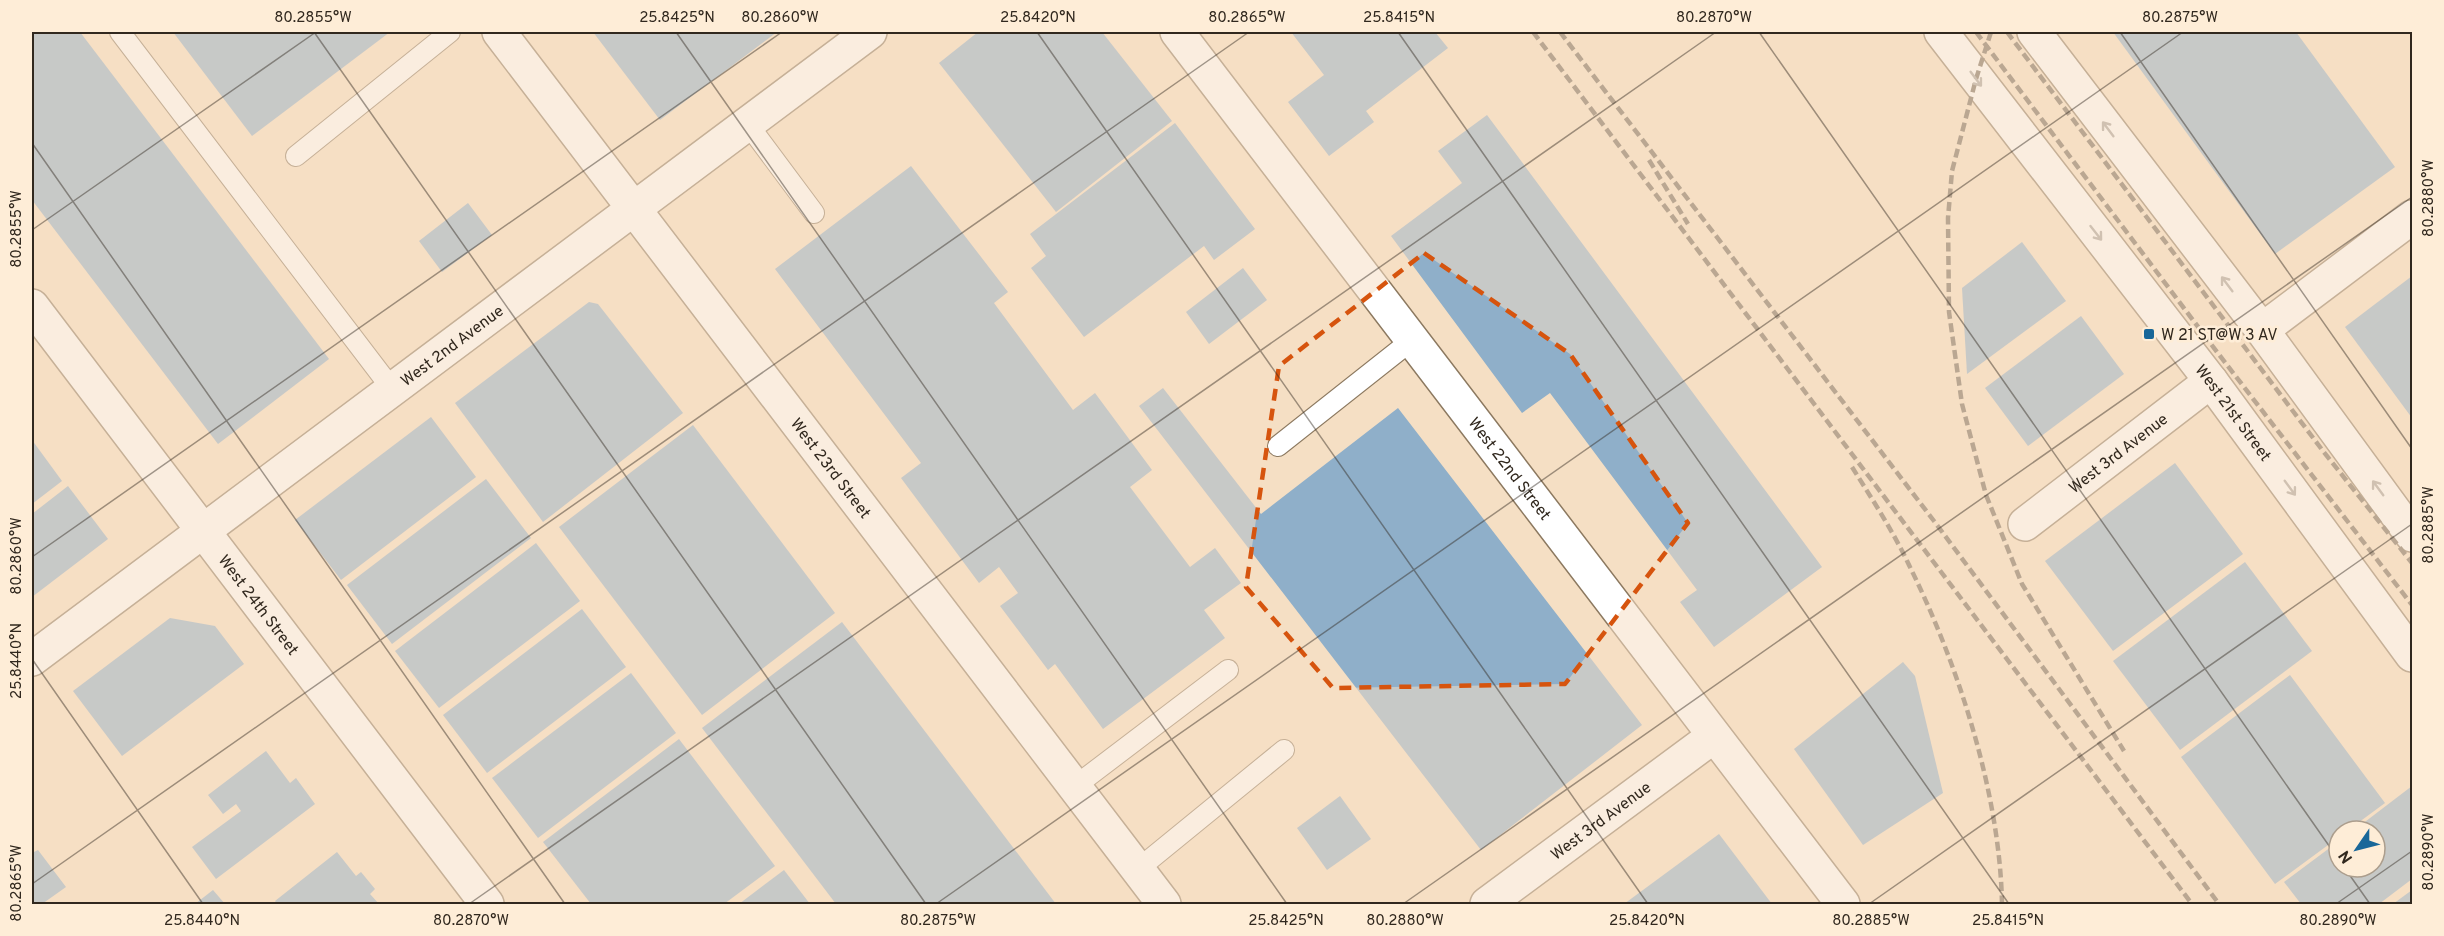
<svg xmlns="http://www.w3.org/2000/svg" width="2444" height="936" viewBox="0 0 2444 936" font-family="Overpass,sans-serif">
	<rect width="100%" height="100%" fill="#f5dfc4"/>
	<g fill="#8fafc9">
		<path d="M 32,32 L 80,32 L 329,359 L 218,444 L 32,200 Z"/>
		<path d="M 173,32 L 390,32 L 252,136 Z"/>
		<path d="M 593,32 L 777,32 L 660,120 Z"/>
		<path d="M 978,32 L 1102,32 L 1172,121 L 1056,212 L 939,63 Z"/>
		<path d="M 1291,32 L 1435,32 L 1448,48 L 1366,111 L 1374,122 L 1329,156 L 1288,102 L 1324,75 Z"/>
		<path d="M 2113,32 L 2296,32 L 2395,167 L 2275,254 Z"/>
		<path d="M 1487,115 L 1822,567 L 1714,647 L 1680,602 L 1697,590 L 1550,393 L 1522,413 L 1391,236 L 1462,183 L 1438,151 Z"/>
		<path d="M 1175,123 L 1255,229 L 1214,260 L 1204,246 L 1084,337 L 1031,268 L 1046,256 L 1030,234 Z"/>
		<path d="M 911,166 L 1008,292 L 994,303 L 1073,410 L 1095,393 L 1152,470 L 1130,487 L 1190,567 L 1215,548 L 1241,583 L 1204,610 L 1225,638 L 1103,729 L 1055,664 L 1048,670 L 1000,606 L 1018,593 L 999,567 L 979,583 L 901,478 L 921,463 L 775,269 Z"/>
		<path d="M 468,203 L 492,235 L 442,272 L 419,241 Z"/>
		<path d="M 2022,242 L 2066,301 L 1967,374 L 1962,288 Z"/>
		<path d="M 1243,268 L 1267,300 L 1209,344 L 1186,312 Z"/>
		<path d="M 2412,276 L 2412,418 L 2345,327 Z"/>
		<path d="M 589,302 L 598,304 L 683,413 L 543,522 L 455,403 Z"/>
		<path d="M 2081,316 L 2124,374 L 2028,446 L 1985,388 Z"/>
		<path d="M 1163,388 L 1261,514 L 1398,408 L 1642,725 L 1481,850 L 1139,406 Z"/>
		<path d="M 431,417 L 476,477 L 341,580 L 295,520 Z"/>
		<path d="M 693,425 L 835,613 L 702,715 L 559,527 Z"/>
		<path d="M 32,440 L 62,481 L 32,504 Z"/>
		<path d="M 2175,463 L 2243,554 L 2113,651 L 2045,561 Z"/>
		<path d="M 486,479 L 531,538 L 392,644 L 347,585 Z"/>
		<path d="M 68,486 L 108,539 L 32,597 L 32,514 Z"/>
		<path d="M 536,543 L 580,601 L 439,708 L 395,651 Z"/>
		<path d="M 2245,562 L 2312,651 L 2180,750 L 2113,661 Z"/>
		<path d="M 582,609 L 626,667 L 487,773 L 443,715 Z"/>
		<path d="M 170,618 L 215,626 L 244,664 L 122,756 L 73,691 Z"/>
		<path d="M 842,622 L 1056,904 L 836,904 L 702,728 Z"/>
		<path d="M 1903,662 L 1915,676 L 1943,793 L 1863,845 L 1794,749 Z"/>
		<path d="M 631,673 L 676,733 L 538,838 L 492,778 Z"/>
		<path d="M 2290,675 L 2385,803 L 2347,831 L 2339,831 L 2339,837 L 2275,884 L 2181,757 Z"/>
		<path d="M 679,739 L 775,866 L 724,904 L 591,904 L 543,842 Z"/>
		<path d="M 266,751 L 290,783 L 296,778 L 315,804 L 216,879 L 192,847 L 241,811 L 236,804 L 223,814 L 208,795 Z"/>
		<path d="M 2412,786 L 2412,879 L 2379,904 L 2301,904 L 2284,882 L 2339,841 L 2339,867 L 2375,867 L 2375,831 L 2353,831 Z"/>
		<path d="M 1340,796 L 1371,839 L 1327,870 L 1297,828 Z"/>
		<path d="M 1719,834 L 1772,904 L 1624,904 Z"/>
		<path d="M 32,848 L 34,852 L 38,850 L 66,887 L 42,904 L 32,904 Z"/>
		<path d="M 337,852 L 356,876 L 361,872 L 375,889 L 370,894 L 379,904 L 277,904 L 275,901 Z"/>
		<path d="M 784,870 L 810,904 L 739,904 Z"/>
		<path d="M 213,890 L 225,904 L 195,904 Z"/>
		<path d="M 2412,890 L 2412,904 L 2393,904 Z"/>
	</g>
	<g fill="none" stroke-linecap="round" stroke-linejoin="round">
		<g stroke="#8c7960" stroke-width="22">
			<g id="service">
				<path d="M 120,32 L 392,389"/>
				<path d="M 747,123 L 814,213"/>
				<path d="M 296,156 L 450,32"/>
				<path d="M 1278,446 L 1412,340"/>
				<path d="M 1074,787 L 1228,670"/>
				<path d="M 1137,870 L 1284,750"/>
			</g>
		</g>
		<g stroke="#8c7960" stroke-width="36">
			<g id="minor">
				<path id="s1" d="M 1177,32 L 1843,904"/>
				<path id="s2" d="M 32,306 L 487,904"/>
				<path d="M 2262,330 L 2412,217"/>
				<path id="s3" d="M 2025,524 L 2211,381"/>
				<path id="s4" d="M 32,659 L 870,32"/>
				<path id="s5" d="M 1487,904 L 1714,736"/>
			</g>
		</g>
		<g stroke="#8c7960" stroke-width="36">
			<g id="tertiary">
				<path id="s6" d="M 499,32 L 1164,904"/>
			</g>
		</g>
		<g stroke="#8c7960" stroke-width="36">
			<g id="primary">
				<path id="s7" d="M 1941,32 L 2211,381 L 2412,655"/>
				<path d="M 2034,32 L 2262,330 L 2412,535"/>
			</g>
		</g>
		<use href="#service" stroke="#fff" stroke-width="20"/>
		<use href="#minor" stroke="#fff" stroke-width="33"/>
		<use href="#tertiary" stroke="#fff" stroke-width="33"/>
		<use href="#primary" stroke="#fff" stroke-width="33"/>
		<g stroke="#726555" stroke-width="4.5" stroke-dasharray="9 4.5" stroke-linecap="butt">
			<path d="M 1533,32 L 2192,904"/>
			<path d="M 1560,32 L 1934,521 L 2219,904"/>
			<path d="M 1976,32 L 2217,352 L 2412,605"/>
			<path d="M 1991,32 L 1976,79 L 1952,171 L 1948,218 L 1949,312 L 1962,404 L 1986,495 L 2022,584 L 2124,751"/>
			<path d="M 2007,32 L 2323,451 L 2412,563"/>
			<path d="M 1649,160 L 1688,224"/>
			<path d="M 1852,467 C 1872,499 1893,531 1909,565 C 1958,664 2000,793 2002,904"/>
		</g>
	</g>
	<defs><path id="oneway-shaft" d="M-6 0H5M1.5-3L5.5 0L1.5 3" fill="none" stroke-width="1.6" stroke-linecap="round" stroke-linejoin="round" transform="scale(1.5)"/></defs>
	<g stroke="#a29e9a">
		<use href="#oneway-shaft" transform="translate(1976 79) rotate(53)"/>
		<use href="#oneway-shaft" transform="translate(2108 129) rotate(-127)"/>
		<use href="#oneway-shaft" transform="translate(2096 233) rotate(52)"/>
		<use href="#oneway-shaft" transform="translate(2227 284) rotate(-127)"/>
		<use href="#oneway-shaft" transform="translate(2290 488) rotate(54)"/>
		<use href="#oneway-shaft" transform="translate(2378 488) rotate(-126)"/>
	</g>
	<path d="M0 0H2444V936H0ZM 1424,253 L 1570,354 L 1688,523 L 1565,684 L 1333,688 L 1246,587 L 1279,366 Z" fill="#f5dfc4" fill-opacity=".55" fill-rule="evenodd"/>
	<path fill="none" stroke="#d6540e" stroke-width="4.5" stroke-dasharray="12 8" stroke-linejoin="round" d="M 1424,253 L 1570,354 L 1688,523 L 1565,684 L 1333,688 L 1246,587 L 1279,366 Z"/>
	<path fill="none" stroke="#31281e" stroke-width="1.5" stroke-opacity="0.45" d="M 314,32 L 926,904M 676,32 L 1287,904M 1037,32 L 1648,904M 1398,32 L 2009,904M 1759,32 L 2339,860M 2120,32 L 2412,449M 32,143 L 565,904M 32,230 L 316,32M 32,557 L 782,32M 32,659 L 203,904M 2344,867 L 2370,904M 32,884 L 1249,32M 469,904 L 1716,32M 936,904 L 2183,32M 1403,904 L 2412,197M 1869,904 L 2412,524M 2336,904 L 2412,851"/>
	<rect fill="#196799" stroke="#feedd7" stroke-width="2" x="2143" y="328" width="12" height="12" rx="3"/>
	<g text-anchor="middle" stroke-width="5" stroke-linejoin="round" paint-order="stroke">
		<g font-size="16" fill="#31281e" stroke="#feedd7" text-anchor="start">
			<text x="2161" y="340">W 21 ST@W 3 AV</text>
		</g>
		<g font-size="16" fill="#31281e" stroke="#feedd7">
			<text dy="6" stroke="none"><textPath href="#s4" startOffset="524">West 2nd Avenue</textPath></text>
			<text dy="6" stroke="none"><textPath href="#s7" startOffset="480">West 21st Street</textPath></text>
			<text dy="6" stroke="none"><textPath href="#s3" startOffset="117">West 3rd Avenue</textPath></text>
			<text dy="6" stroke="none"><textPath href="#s6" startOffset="548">West 23rd Street</textPath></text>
			<text dy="6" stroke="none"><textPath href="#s1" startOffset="549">West 22nd Street</textPath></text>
			<text dy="6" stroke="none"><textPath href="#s2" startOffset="375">West 24th Street</textPath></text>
			<text dy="6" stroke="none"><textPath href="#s5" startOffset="141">West 3rd Avenue</textPath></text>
		</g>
	</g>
	<rect width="2444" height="936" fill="none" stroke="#feedd7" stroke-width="66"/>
	<g transform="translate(2357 849) rotate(235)"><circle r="28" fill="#feedd7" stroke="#ac9e8d" stroke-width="1.5"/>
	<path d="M0-4.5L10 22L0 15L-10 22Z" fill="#196799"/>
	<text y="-9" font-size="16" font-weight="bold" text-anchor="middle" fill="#31281e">N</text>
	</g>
	<rect x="33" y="33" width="2378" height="870" fill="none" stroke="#31281e" stroke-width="2"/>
	<g font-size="15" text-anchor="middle" fill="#31281e">
		<text x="313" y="22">80.2855°W</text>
		<text x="677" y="22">25.8425°N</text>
		<text x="780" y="22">80.2860°W</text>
		<text x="1038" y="22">25.8420°N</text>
		<text x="1247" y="22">80.2865°W</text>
		<text x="1399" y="22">25.8415°N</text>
		<text x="1714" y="22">80.2870°W</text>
		<text x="2180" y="22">80.2875°W</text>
		<text transform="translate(2428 198) rotate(-90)" y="5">80.2880°W</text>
		<text transform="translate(16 229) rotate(-90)" y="5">80.2855°W</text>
		<text transform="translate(2428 525) rotate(-90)" y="5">80.2885°W</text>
		<text transform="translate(16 556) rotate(-90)" y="5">80.2860°W</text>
		<text transform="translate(16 661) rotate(-90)" y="5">25.8440°N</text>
		<text transform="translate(2428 852) rotate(-90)" y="5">80.2890°W</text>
		<text transform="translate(16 883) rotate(-90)" y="5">80.2865°W</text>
		<text x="202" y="925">25.8440°N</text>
		<text x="471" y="925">80.2870°W</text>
		<text x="938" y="925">80.2875°W</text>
		<text x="1286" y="925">25.8425°N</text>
		<text x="1405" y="925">80.2880°W</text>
		<text x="1647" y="925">25.8420°N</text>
		<text x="1871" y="925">80.2885°W</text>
		<text x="2008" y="925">25.8415°N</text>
		<text x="2338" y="925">80.2890°W</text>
	</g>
</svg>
